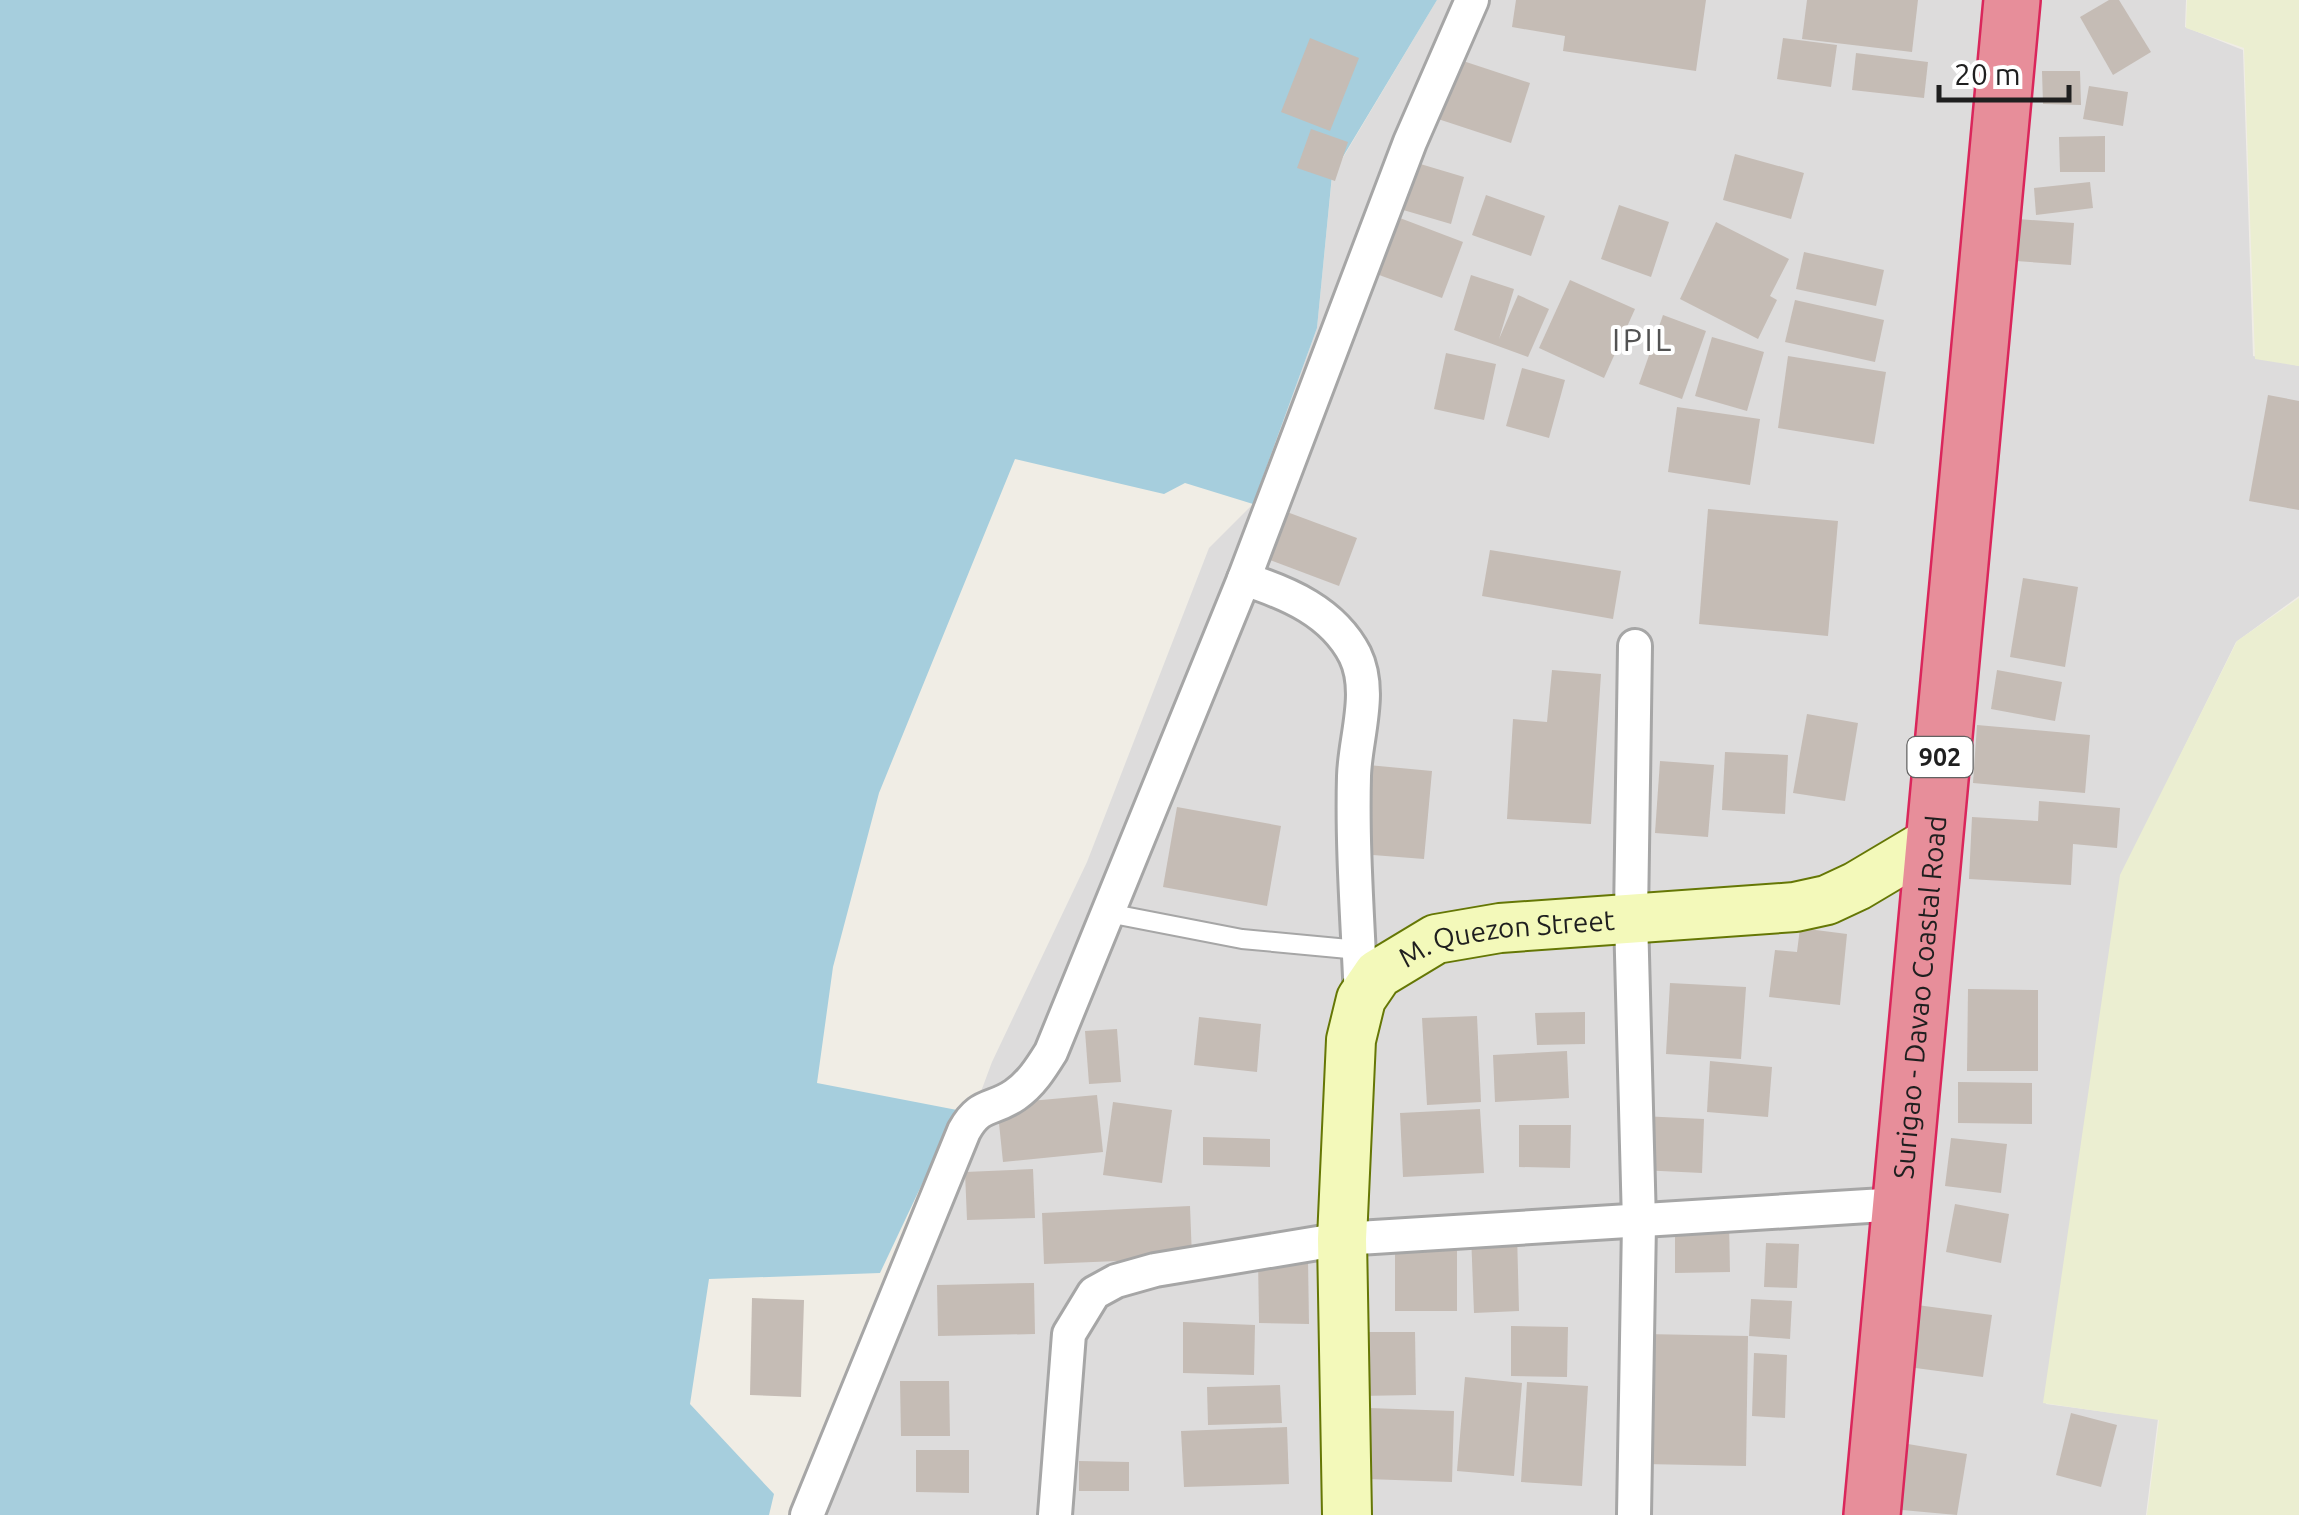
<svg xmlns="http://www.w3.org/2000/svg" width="2299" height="1515" viewBox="0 0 2299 1515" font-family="Ubuntu,sans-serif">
	<rect width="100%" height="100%" fill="#f0ede5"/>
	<path fill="#dddcdc" d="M 1437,0 L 2186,0 L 2185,27 L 2243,50 L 2253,356 L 2299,366 L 2299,596 L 2236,642 L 2121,876 L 2046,1404 L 2158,1419 L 2146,1515 L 823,1515 L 992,1062 L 1087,862 L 1209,548 L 1253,504 L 1317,328 L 1332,176 Z"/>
	<g fill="#ebeed1">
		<path d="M 2187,0 L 2299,0 L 2299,366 L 2255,359 L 2244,48 L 2186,28 Z"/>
		<path d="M 2299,598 L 2299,1515 L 2147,1515 L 2159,1420 L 2043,1403 L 2120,875 L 2237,641 Z"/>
	</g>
	<path fill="#a6cedd" d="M 0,0 L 1437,0 L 1332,175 L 1317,328 L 1253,504 L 1185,483 L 1164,494 L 1015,459 L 879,793 L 833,967 L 817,1083 L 957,1110 L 880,1273 L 709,1279 L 690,1404 L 774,1494 L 769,1515 L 0,1515 Z"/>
	<g fill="#c5bcb5">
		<path d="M 1516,0 L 1706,0 L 1696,71 L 1563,51 L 1565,36 L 1512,27 Z"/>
		<path d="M 1807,0 L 1918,0 L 1912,52 L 1802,39 Z"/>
		<path d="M 2109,0 L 2119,0 L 2151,52 L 2113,75 L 2080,17 Z"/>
		<path d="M 1310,38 L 1359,58 L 1330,131 L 1281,112 Z"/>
		<path d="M 1783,38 L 1837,45 L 1831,87 L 1777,79 Z"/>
		<path d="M 1856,53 L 1928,62 L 1924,98 L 1852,90 Z"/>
		<path d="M 1451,57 L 1530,83 L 1511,143 L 1432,117 Z"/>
		<path d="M 2042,71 L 2080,71 L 2081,105 L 2043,104 Z"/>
		<path d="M 2089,86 L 2128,92 L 2123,126 L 2083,119 Z"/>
		<path d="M 1311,129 L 1348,142 L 1335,181 L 1297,168 Z"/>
		<path d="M 2105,136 L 2105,172 L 2060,172 L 2059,137 Z"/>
		<path d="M 1735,154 L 1804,173 L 1791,219 L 1723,200 Z"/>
		<path d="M 1407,160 L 1464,177 L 1451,224 L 1393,207 Z"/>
		<path d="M 2090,182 L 2093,208 L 2036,215 L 2034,188 Z"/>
		<path d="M 1486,195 L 1545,216 L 1531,256 L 1472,235 Z"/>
		<path d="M 1619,205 L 1669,222 L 1651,277 L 1601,259 Z"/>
		<path d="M 1392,215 L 1463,242 L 1442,298 L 1371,272 Z"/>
		<path d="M 2018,219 L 2074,223 L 2071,265 L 2016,261 Z"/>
		<path d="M 1716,222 L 1789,259 L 1770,296 L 1777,300 L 1758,339 L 1680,299 Z"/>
		<path d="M 1804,252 L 1884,270 L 1876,306 L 1796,289 Z"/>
		<path d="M 1471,275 L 1514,289 L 1499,339 L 1518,295 L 1549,309 L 1528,357 L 1454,330 Z"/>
		<path d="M 1570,280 L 1635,309 L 1604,378 L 1539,348 Z"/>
		<path d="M 1795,300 L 1884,320 L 1875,362 L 1785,342 Z"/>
		<path d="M 1663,315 L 1706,331 L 1682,399 L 1639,384 Z"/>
		<path d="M 1712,337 L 1764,352 L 1747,411 L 1695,396 Z"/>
		<path d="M 1446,353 L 1496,364 L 1484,420 L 1434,409 Z"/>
		<path d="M 1788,356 L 1886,372 L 1874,444 L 1778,428 Z"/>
		<path d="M 1522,368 L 1565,380 L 1549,438 L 1506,426 Z"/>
		<path d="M 2268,395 L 2299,401 L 2299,510 L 2249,501 Z"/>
		<path d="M 1677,407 L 1760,419 L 1750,485 L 1668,472 Z"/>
		<path d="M 1708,509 L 1838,521 L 1828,636 L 1699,624 Z"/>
		<path d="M 1287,512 L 1357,538 L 1339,586 L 1270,560 Z"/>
		<path d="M 1490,550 L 1621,571 L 1613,619 L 1482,596 Z"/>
		<path d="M 2023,578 L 2078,587 L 2065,667 L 2010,657 Z"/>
		<path d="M 1552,670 L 1601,674 L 1591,824 L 1507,819 L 1513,719 L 1547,722 Z"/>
		<path d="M 1997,670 L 2062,682 L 2055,721 L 1991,709 Z"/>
		<path d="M 1807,714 L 1858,723 L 1845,801 L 1793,793 Z"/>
		<path d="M 1977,725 L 2090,735 L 2085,793 L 1973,783 Z"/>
		<path d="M 1725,752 L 1788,755 L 1785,814 L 1722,810 Z"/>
		<path d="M 1660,761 L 1714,765 L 1708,837 L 1655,833 Z"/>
		<path d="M 1368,765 L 1432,771 L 1424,859 L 1360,854 Z"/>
		<path d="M 2039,801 L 2120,808 L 2117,848 L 2073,844 L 2071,885 L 1969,879 L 1972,817 L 2038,821 Z"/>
		<path d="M 1177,807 L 1281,826 L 1267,906 L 1163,887 Z"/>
		<path d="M 1800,928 L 1847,934 L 1840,1005 L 1769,997 L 1775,950 L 1797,952 Z"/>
		<path d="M 1670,983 L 1746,987 L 1741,1059 L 1666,1054 Z"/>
		<path d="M 1968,989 L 2038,990 L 2038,1071 L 1967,1071 Z"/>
		<path d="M 1585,1012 L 1585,1044 L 1537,1045 L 1535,1013 Z"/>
		<path d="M 1477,1016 L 1481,1102 L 1427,1105 L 1422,1018 Z"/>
		<path d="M 1199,1017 L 1261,1024 L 1257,1072 L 1194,1065 Z"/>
		<path d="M 1117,1029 L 1121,1082 L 1089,1084 L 1085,1031 Z"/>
		<path d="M 1567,1051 L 1569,1098 L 1495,1102 L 1493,1055 Z"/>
		<path d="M 1710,1061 L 1772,1067 L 1768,1117 L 1707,1112 Z"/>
		<path d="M 1958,1082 L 2032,1083 L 2032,1124 L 1958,1123 Z"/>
		<path d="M 1097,1095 L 1103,1152 L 1003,1162 L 997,1104 Z"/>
		<path d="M 1113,1102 L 1172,1110 L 1162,1183 L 1103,1175 Z"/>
		<path d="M 1480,1109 L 1484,1173 L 1403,1177 L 1400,1113 Z"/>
		<path d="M 1641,1116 L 1704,1119 L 1702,1173 L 1640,1170 Z"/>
		<path d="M 1519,1125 L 1571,1125 L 1570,1168 L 1519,1167 Z"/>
		<path d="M 1203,1137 L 1270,1139 L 1270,1167 L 1203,1165 Z"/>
		<path d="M 1951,1138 L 2007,1144 L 2001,1193 L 1945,1186 Z"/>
		<path d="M 1033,1169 L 1035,1218 L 967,1220 L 965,1172 Z"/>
		<path d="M 1955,1204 L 2009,1214 L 2001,1263 L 1946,1252 Z"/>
		<path d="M 1190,1206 L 1192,1258 L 1044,1264 L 1042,1213 Z"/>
		<path d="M 1675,1221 L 1729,1221 L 1730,1272 L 1675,1273 Z"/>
		<path d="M 1517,1233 L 1519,1311 L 1474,1313 L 1471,1234 Z"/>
		<path d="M 1766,1243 L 1799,1244 L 1797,1288 L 1764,1287 Z"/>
		<rect x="1395" y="1244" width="62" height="67"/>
		<path d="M 1258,1259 L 1308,1259 L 1309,1324 L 1259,1323 Z"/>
		<path d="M 1034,1283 L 1035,1334 L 938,1336 L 937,1285 Z"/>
		<path d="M 752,1298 L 804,1300 L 801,1397 L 750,1395 Z"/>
		<path d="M 1751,1299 L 1792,1301 L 1790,1339 L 1749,1336 Z"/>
		<path d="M 1917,1305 L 1992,1315 L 1983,1377 L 1908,1367 Z"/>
		<path d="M 1183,1322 L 1255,1325 L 1254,1375 L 1183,1373 Z"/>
		<path d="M 1511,1326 L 1568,1327 L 1567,1377 L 1511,1376 Z"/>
		<path d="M 1358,1332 L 1415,1332 L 1416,1395 L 1359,1396 Z"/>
		<path d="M 1645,1334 L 1748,1336 L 1746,1466 L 1644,1464 Z"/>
		<path d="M 1754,1353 L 1787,1355 L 1785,1418 L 1752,1416 Z"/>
		<path d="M 1465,1377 L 1522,1383 L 1514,1476 L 1457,1471 Z"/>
		<path d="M 900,1381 L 949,1381 L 950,1436 L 901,1436 Z"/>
		<path d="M 1527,1382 L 1588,1386 L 1582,1486 L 1521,1482 Z"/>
		<path d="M 1280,1385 L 1282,1423 L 1208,1425 L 1207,1387 Z"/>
		<path d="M 1369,1408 L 1454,1411 L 1452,1482 L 1367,1479 Z"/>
		<path d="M 2071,1413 L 2117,1425 L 2101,1487 L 2056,1475 Z"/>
		<path d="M 1287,1427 L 1289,1484 L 1184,1487 L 1181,1431 Z"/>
		<path d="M 1902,1443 L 1967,1454 L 1957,1515 L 1891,1509 Z"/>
		<path d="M 916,1450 L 969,1450 L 969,1493 L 916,1492 Z"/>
		<path d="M 1079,1461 L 1129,1462 L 1129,1491 L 1079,1491 Z"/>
	</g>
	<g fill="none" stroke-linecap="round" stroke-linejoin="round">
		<g stroke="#a6a6a6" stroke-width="22">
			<path id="lane" d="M 1108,913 L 1242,939 L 1359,950"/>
		</g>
		<g stroke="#a6a6a6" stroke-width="38">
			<g id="street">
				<path d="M 1244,579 C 1288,593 1333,612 1355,655 C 1373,692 1355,738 1354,776 C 1352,850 1358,925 1361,999"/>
				<path d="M 807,1515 L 964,1131 C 980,1102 992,1111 1015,1095 C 1031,1084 1041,1068 1051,1052 L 1244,579 L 1410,142 L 1472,0"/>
				<path d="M 1055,1515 L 1069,1334 L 1094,1293 L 1116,1281 L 1155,1270 L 1342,1239 L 1900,1204"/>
				<path d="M 1634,1515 L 1639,1223 L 1631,917 L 1635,646"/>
			</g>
		</g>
		<g stroke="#657705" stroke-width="52">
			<g id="secondary">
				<path id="s1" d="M 1347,1515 L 1342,1239 L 1351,1040 L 1361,999 L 1378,974 L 1436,939 L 1500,928 L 1795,907 L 1827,900 L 1857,886 L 1931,842"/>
			</g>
		</g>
		<g stroke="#da265b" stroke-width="60">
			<g id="highway">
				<path id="s2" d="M 1872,1515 L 2012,0"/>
			</g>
		</g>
		<use href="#lane" stroke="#fff" stroke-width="18"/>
		<use href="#street" stroke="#fff" stroke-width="32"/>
		<use href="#secondary" stroke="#f3f9ba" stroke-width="48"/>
		<use href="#highway" stroke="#e78e9a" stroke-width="55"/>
	</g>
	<g text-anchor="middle" stroke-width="8" stroke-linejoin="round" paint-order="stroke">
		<rect fill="#fff" stroke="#626262" stroke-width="2.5" x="1907.5" y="737" width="65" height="40" rx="8"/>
		<g font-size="25" font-weight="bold" fill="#1f1f1f">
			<text x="1940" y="766">902</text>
		</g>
		<g font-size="28" fill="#1f1f1f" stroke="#fff">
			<text dy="10" stroke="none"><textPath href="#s1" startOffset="685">M. Quezon Street</textPath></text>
			<text dy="10" stroke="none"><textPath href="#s2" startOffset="520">Surigao - Davao Coastal Road</textPath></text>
		</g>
		<g font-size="32" letter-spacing="2.5" fill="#525252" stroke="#fff">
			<text x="1643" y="351">IPIL</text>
		</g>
	</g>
	<path d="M1939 85v15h130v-15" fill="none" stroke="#1f1f1f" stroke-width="5"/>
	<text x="1954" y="85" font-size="30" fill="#1f1f1f" stroke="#ffffff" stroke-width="8" paint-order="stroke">20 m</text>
</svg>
